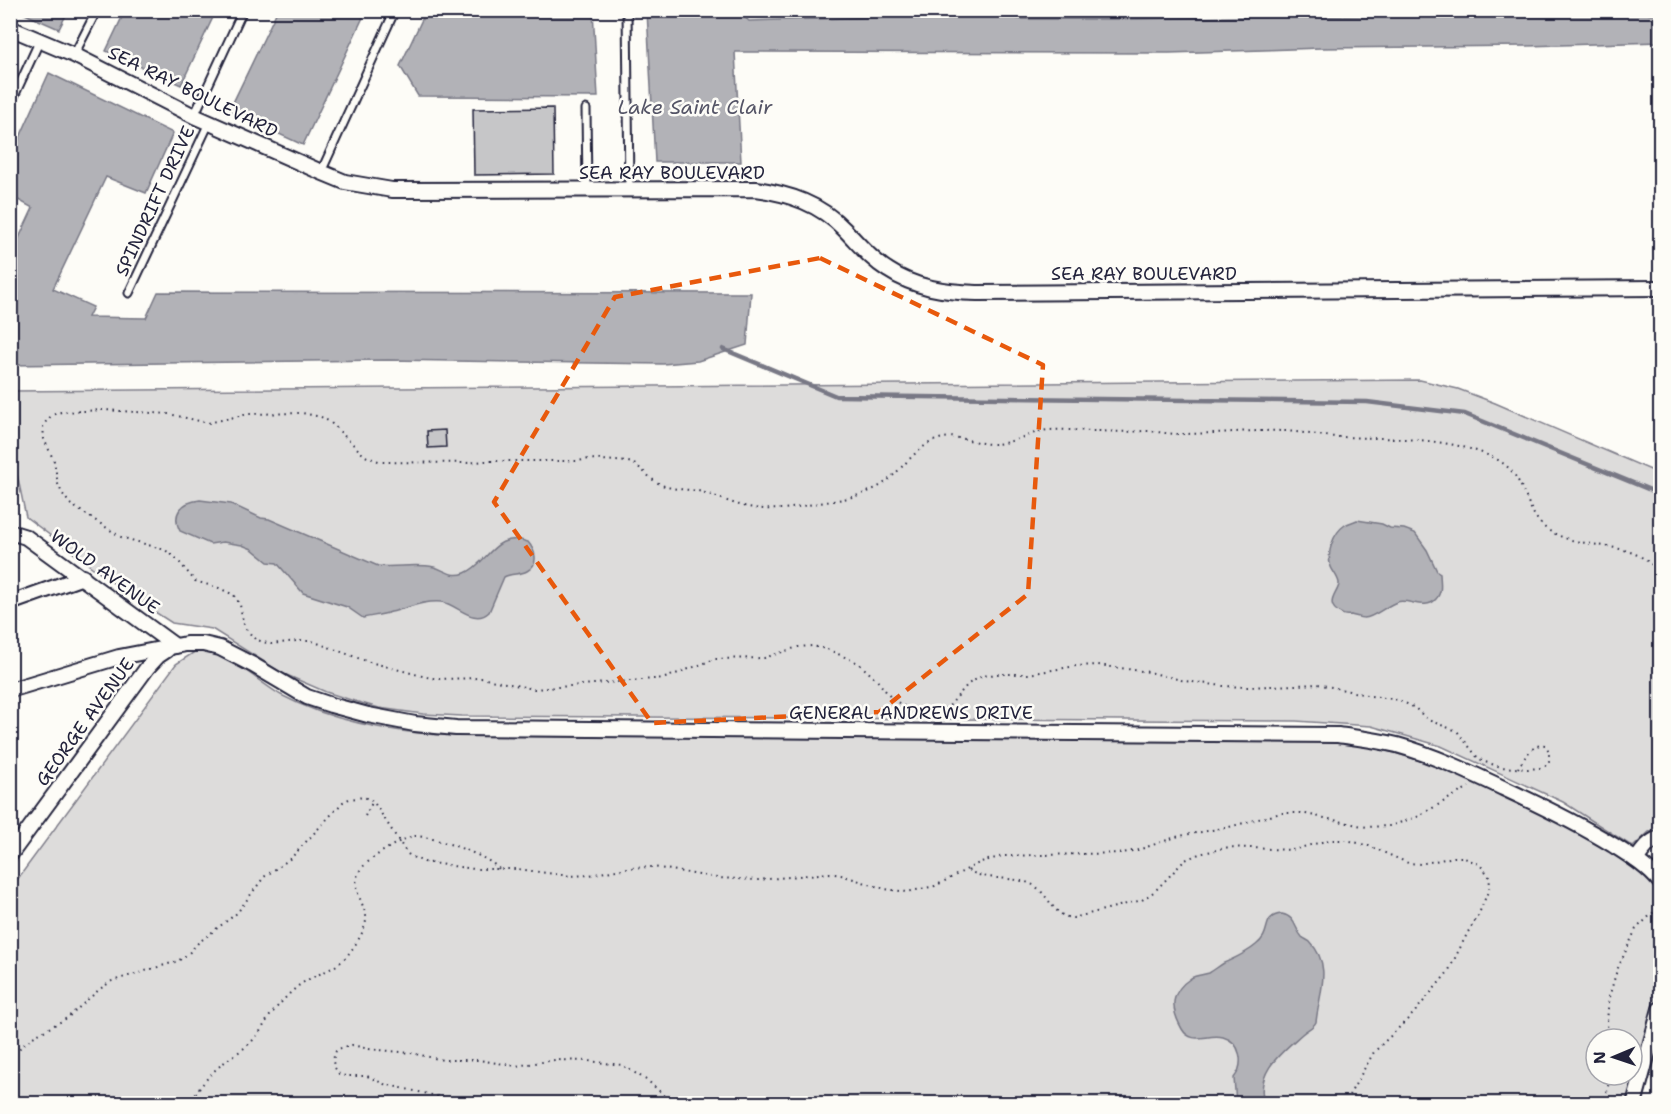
<svg xmlns="http://www.w3.org/2000/svg" width="1671" height="1114" viewBox="0 0 1671 1114" font-family="'Shantell Sans',sans-serif">
	<rect width="100%" height="100%" fill="#fdfcf7"/>
	<filter id="ink" filterUnits="userSpaceOnUse"><feTurbulence type="fractalNoise" baseFrequency=".0167" numOctaves="2"/><feDisplacementMap in="SourceGraphic" scale="12" xChannelSelector="R" yChannelSelector="G"/><feConvolveMatrix kernelMatrix="1 2 1 2 8 2 1 2 1" color-interpolation-filters="sRGB"/></filter>
	<g filter="url(#ink)">
		<g fill="#dddcdb" stroke="#807f8b" stroke-width="1.5" fill-rule="evenodd">
			<path d="M 1420,380 L 1458,389 L 1495,403 L 1660,474 L 1660,827 L 1649,832 L 1633,847 L 1563,802 L 1441,746 L 1371,726 L 1296,721 L 462,716 L 423,714 L 379,708 L 351,700 L 326,692 L 282,673 L 212,629 L 172,623 L 130,596 L 26,517 L 11,445 L 10,391 Z"/>
			<path d="M 196,651 C 202,652 208,652 214,654 C 239,662 259,682 281,695 C 334,723 397,733 456,736 L 1309,741 L 1363,745 L 1395,753 L 1428,763 L 1474,782 L 1560,822 L 1634,865 L 1656,886 L 1660,898 L 1660,970 L 1649,1026 L 1626,1103 L 11,1103 L 11,888 L 176,664 ZM 1596,1039 L 1632,1039 L 1632,1075 L 1596,1075 Z"/>
		</g>
		<g fill="#b2b2b7" stroke="#787885" stroke-width="1.5">
			<path d="M 18,11 L 68,11 L 59,29 Z"/>
			<path d="M 125,11 L 216,11 L 181,85 L 106,51 Z"/>
			<path d="M 277,11 L 366,11 L 303,145 L 229,111 Z"/>
			<path d="M 426,11 L 593,11 L 598,97 L 418,96 L 400,66 Z"/>
			<path d="M 1000,11 L 1010,11 L 1018,19 L 1126,19 L 1369,15 L 1457,10 L 1590,10 L 1660,14 L 1660,42 L 1527,46 L 1321,48 L 1169,53 L 735,52 L 741,162 L 655,162 L 647,11 L 738,11 L 749,21 L 883,17 Z"/>
			<path d="M 49,73 L 173,133 L 146,193 L 106,177 L 53,289 L 93,307 L 88,317 L 146,318 L 158,292 L 751,293 L 747,345 L 698,361 L 663,364 L 388,360 L 11,365 L 11,255 L 33,208 L 11,196 L 11,157 Z"/>
			<path d="M 200,500 L 231,504 L 261,518 L 269,519 L 378,566 C 396,568 415,563 434,567 C 445,570 452,578 465,573 C 488,564 494,530 528,542 C 535,550 540,564 527,571 C 520,575 511,573 504,577 L 489,612 C 474,626 458,605 442,602 C 425,600 408,608 391,612 C 382,615 372,616 363,618 L 347,607 L 303,593 L 277,563 L 268,562 L 252,549 L 242,545 L 223,542 L 210,544 L 180,531 C 171,513 182,502 200,500 Z"/>
			<path d="M 1357,520 L 1382,524 L 1390,528 L 1404,529 L 1415,533 L 1427,550 L 1437,571 L 1440,573 C 1440,581 1443,592 1436,599 C 1426,611 1408,598 1397,602 C 1387,605 1374,618 1364,618 C 1360,618 1355,616 1351,615 C 1347,615 1345,616 1342,614 C 1321,604 1340,592 1339,583 C 1338,577 1333,572 1331,567 C 1326,554 1333,533 1345,525 C 1348,523 1353,522 1357,520 Z"/>
			<path d="M 1282,914 C 1296,917 1294,928 1302,937 C 1303,938 1309,941 1310,942 C 1333,966 1319,994 1316,1022 C 1313,1028 1307,1029 1302,1034 C 1281,1053 1255,1072 1264,1103 L 1236,1103 L 1234,1078 C 1245,1064 1241,1042 1223,1037 C 1208,1033 1192,1046 1182,1029 C 1170,1008 1170,992 1191,978 C 1196,975 1203,975 1209,973 C 1214,970 1219,966 1224,963 C 1235,958 1247,953 1256,945 C 1273,933 1260,916 1282,914 Z"/>
		</g>
		<g fill="none" stroke-linecap="round" stroke-linejoin="round">
			<path stroke="#787885" stroke-width="4.5" d="M 723,349 L 836,396 L 1367,402 L 1465,414 L 1660,494"/>
		</g>
		<g fill="#c6c6c8" stroke="#22223b" stroke-width="1.5">
			<path d="M 553,108 L 554,174 L 474,175 L 473,109 Z"/>
			<path d="M 445,430 L 446,447 L 428,448 L 427,431 Z"/>
		</g>
		<g fill="none" stroke-linecap="round" stroke-linejoin="round">
			<g stroke="#22223b" stroke-width="11">
				<g id="lane">
					<path d="M 627,10 L 629,190"/>
					<path d="M 74,55 L 97,10"/>
					<path d="M 10,105 L 40,40"/>
					<path d="M 586,109 L 587,190"/>
					<path d="M 194,116 L 243,10"/>
					<path d="M 321,172 L 395,10"/>
					<path d="M 129,293 L 209,123"/>
				</g>
			</g>
			<g stroke="#22223b" stroke-width="18">
				<g id="street">
					<path d="M 10,28 L 74,55 L 194,116 L 321,172 L 345,182 L 392,190 L 756,189 C 790,194 820,204 844,229 C 858,243 870,259 888,270 C 915,288 945,292 977,293 L 1660,288"/>
					<path d="M 10,532 L 26,537 L 175,646"/>
					<path d="M 10,603 L 83,577"/>
					<path d="M 10,690 L 119,657 L 186,644 L 203,644 L 220,648 L 253,665 L 307,697 L 331,705 L 368,715 L 415,724 L 456,728 L 1338,735 C 1358,738 1377,740 1397,745 C 1433,755 1469,772 1503,788 C 1542,806 1577,823 1613,845 C 1630,856 1647,866 1660,882"/>
					<path d="M 10,855 L 147,668 L 158,656 L 167,650"/>
					<path d="M 1636,860 C 1643,850 1649,841 1660,838"/>
					<path d="M 1634,1104 L 1660,1009"/>
				</g>
			</g>
			<g stroke="#22223b" stroke-width="2" stroke-dasharray="1.5 4.5" stroke-linecap="butt">
				<path d="M 1518,768 C 1524,759 1532,743 1545,745 L 1549,751 L 1549,761 L 1545,766 L 1540,768 L 1528,769 L 1501,767 L 1485,762 L 1478,758 L 1457,731 L 1428,720 L 1415,708 L 1399,700 L 1371,696 L 1318,684 L 1246,687 L 1223,686 L 1185,681 L 1149,672 L 1098,665 L 1076,666 L 1029,674 L 998,674 L 982,676 L 968,684 L 950,705 L 944,709 L 932,711 L 904,706 L 892,699 L 876,679 L 858,663 L 827,649 L 812,646 L 798,647 L 764,658 L 715,659 L 665,678 L 534,689 L 481,678 L 439,679 L 426,677 L 366,661 L 312,641 L 297,641 L 271,644 L 263,642 L 255,639 L 246,629 L 243,622 L 240,605 L 234,595 L 219,588 L 195,581 L 175,557 L 165,550 L 121,537 L 70,504 L 62,493 L 58,484 L 54,461 L 44,439 L 43,425 L 52,415 L 61,412 L 104,410 L 169,414 L 208,423 L 248,414 L 302,413 L 321,417 L 330,422 L 365,456 L 381,462 L 467,463 L 485,461 L 577,461 L 590,459 L 628,462 C 641,465 647,478 660,484 C 671,490 686,489 698,491 C 711,494 723,500 736,504 C 749,508 765,510 780,509 C 791,509 802,506 813,504 C 839,500 866,497 887,481 C 904,467 918,445 939,439 C 959,433 975,445 995,444 C 1014,443 1030,432 1049,430 C 1066,429 1083,431 1099,431 C 1115,432 1129,432 1144,431 C 1156,431 1167,434 1178,434 C 1214,434 1249,430 1285,431 C 1304,432 1322,437 1341,437 C 1390,439 1450,436 1496,459 C 1528,475 1523,513 1548,530 C 1584,553 1630,536 1660,573"/>
				<path d="M 365,816 L 373,801"/>
				<path d="M 968,870 C 985,882 1015,875 1033,885 C 1049,894 1053,917 1073,918 L 1142,900 L 1155,891 L 1185,860 L 1199,854 L 1229,847 L 1292,850 L 1329,840 L 1347,840 L 1369,846 L 1408,863 L 1420,864 L 1454,857 L 1462,857 L 1479,864 L 1487,873 L 1490,879 L 1489,889 L 1478,916 L 1468,932 L 1448,972 L 1413,1014 L 1374,1052 L 1344,1104"/>
				<path d="M 1608,1039 L 1607,1022 L 1609,997 L 1617,970 L 1636,929 L 1660,906"/>
				<path d="M 10,1056 L 33,1037 L 67,1018 L 100,989 L 112,981 L 178,961 L 189,953 L 198,943 L 237,913 L 264,877 L 291,858 L 343,802 L 349,799 L 364,797 L 373,801 L 406,852 L 410,856 L 424,862 L 474,869 L 517,869 L 570,876 L 590,875 L 627,868 L 653,867 L 717,878 L 758,880 L 829,873 L 841,875 L 885,889 L 907,892 L 935,886 L 981,862 L 1003,856 L 1122,853 L 1138,850 L 1179,836 L 1229,827 L 1281,813 L 1301,813 L 1367,827 L 1390,826 L 1417,817 L 1469,787"/>
				<path d="M 189,1104 C 198,1090 208,1075 221,1065 C 231,1056 244,1050 253,1040 C 260,1033 264,1025 269,1017 C 277,1007 286,996 297,987 C 311,975 331,972 344,959 C 352,951 368,928 366,916 C 363,901 351,888 359,872 C 364,861 403,837 415,836 C 432,836 489,856 499,869"/>
				<path d="M 454,1104 L 441,1097 L 384,1084 L 367,1076 L 345,1076 L 339,1074 L 335,1068 L 333,1062 L 334,1056 L 336,1051 L 341,1048 L 352,1045 L 369,1049 L 411,1053 L 443,1060 L 479,1060 L 516,1066 L 555,1060 L 588,1061 L 622,1065 L 648,1081 L 674,1104"/>
				<path d="M 789,1104 C 804,1096 825,1101 841,1104"/>
				<path d="M 1605,1104 L 1610,1075"/>
			</g>
			<use href="#lane" stroke="#fdfcf7" stroke-width="7"/>
			<use href="#street" stroke="#fdfcf7" stroke-width="14"/>
		</g>
	</g>
	<path fill="none" stroke="#e8590c" stroke-width="4.5" stroke-dasharray="12 8" stroke-linejoin="round" d="M 820,258 L 1043,365 L 1028,594 L 879,712 L 652,723 L 494,502 L 615,297 Z"/>
	<g text-anchor="middle" stroke-width="5" stroke-linejoin="round" paint-order="stroke">
		<g font-size="18" fill="#22223b" stroke="#fdfcf7">
			<text transform="translate(193 92) rotate(26)" y="6">SEA RAY BOULEVARD</text>
			<text x="672" y="179">SEA RAY BOULEVARD</text>
			<text transform="translate(155 201) rotate(-65)" y="6">SPINDRIFT DRIVE</text>
			<text x="1144" y="280">SEA RAY BOULEVARD</text>
			<text transform="translate(105 572) rotate(36)" y="6">WOLD AVENUE</text>
			<text x="911" y="719">GENERAL ANDREWS DRIVE</text>
			<text transform="translate(85 722) rotate(-54)" y="6">GEORGE AVENUE</text>
		</g>
		<g font-size="20" font-style="italic" fill="#545466" stroke="#fdfcf7">
			<text x="695" y="114">Lake Saint Clair</text>
		</g>
	</g>
	<rect width="1671" height="1114" fill="none" stroke="#fdfcf7" stroke-width="36"/>
	<rect x="18" y="18" width="1635" height="1078" fill="none" stroke="#22223b" stroke-width="2" filter="url(#ink)"/>
	<g transform="translate(1614 1057) rotate(268)"><circle r="28" fill="#fdfcf7" stroke="#a5a5ac" stroke-width="1.5"/>
	<path d="M0-4.5L10 22L0 15L-10 22Z" fill="#22223b"/>
	<text y="-9" font-size="16" font-weight="bold" text-anchor="middle" fill="#22223b">N</text>
	</g>
</svg>
